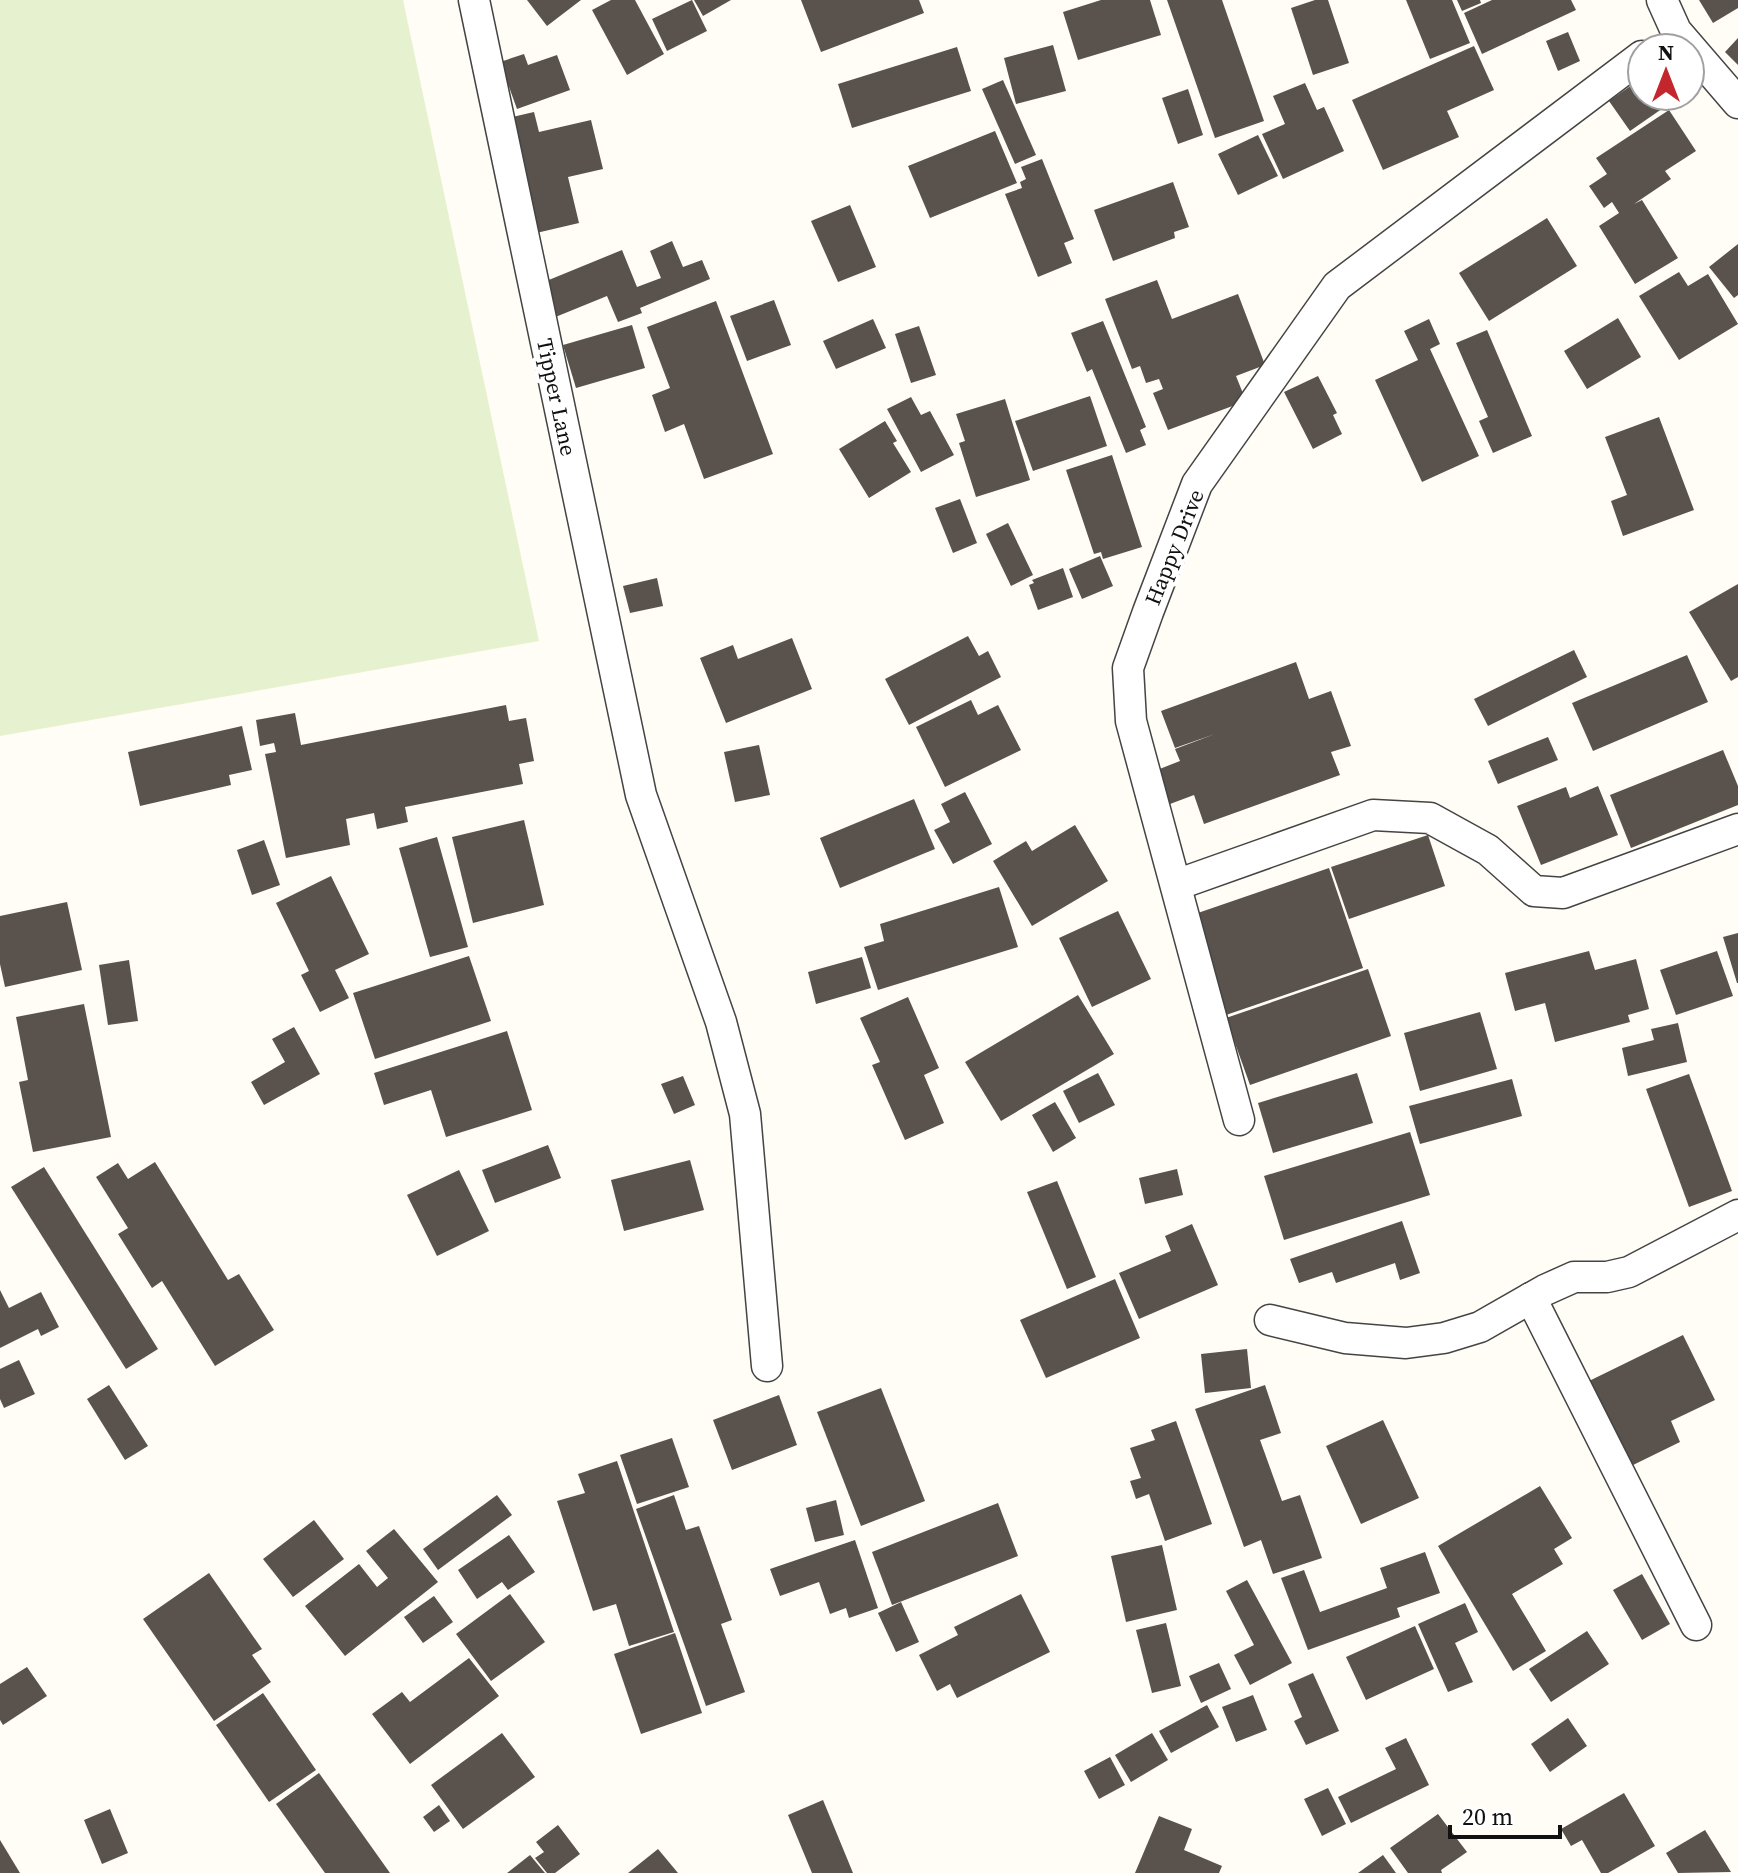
<svg xmlns="http://www.w3.org/2000/svg" width="1738" height="1873" viewBox="0 0 1738 1873" font-family="'Source Serif 4',serif">
	<rect width="100%" height="100%" fill="#fffdf5"/>
	<path fill="#e6f2cf" d="M 0,0 L 403,0 L 539,641 L 0,736 Z"/>
	<g fill="#5a524d">
		<path d="M 527,0 L 581,0 L 547,26 Z"/>
		<path d="M 611,0 L 635,0 L 664,54 L 627,75 L 592,10 Z"/>
		<path d="M 692,0 L 707,31 L 667,51 L 652,19 Z"/>
		<path d="M 694,0 L 731,0 L 703,16 Z"/>
		<path d="M 801,0 L 919,0 L 924,13 L 821,52 Z"/>
		<path d="M 1101,0 L 1150,0 L 1161,35 L 1078,60 L 1063,12 Z"/>
		<path d="M 1167,0 L 1222,0 L 1264,121 L 1215,138 Z"/>
		<path d="M 1315,0 L 1328,0 L 1349,63 L 1313,75 L 1291,8 Z"/>
		<path d="M 1406,0 L 1452,0 L 1470,43 L 1430,59 Z"/>
		<path d="M 1457,0 L 1480,0 L 1481,3 L 1462,11 Z"/>
		<path d="M 1492,0 L 1571,0 L 1576,10 L 1482,54 L 1464,13 Z"/>
		<path d="M 1699,0 L 1738,0 L 1738,8 L 1713,23 Z"/>
		<path d="M 1568,32 L 1580,61 L 1558,71 L 1546,41 Z"/>
		<path d="M 1738,38 L 1738,65 L 1725,52 Z"/>
		<path d="M 1053,45 L 1066,91 L 1016,104 L 1004,58 Z"/>
		<path d="M 1474,46 L 1494,90 L 1447,111 L 1459,137 L 1383,170 L 1352,100 Z"/>
		<path d="M 957,47 L 971,91 L 852,128 L 838,84 Z"/>
		<path d="M 524,54 L 528,65 L 557,55 L 570,90 L 517,109 L 500,62 Z"/>
		<path d="M 1642,78 L 1642,96 L 1659,96 L 1666,106 L 1630,131 L 1609,101 Z"/>
		<path d="M 1003,80 L 1036,155 L 1015,164 L 982,89 Z"/>
		<path d="M 1305,83 L 1317,110 L 1324,107 L 1344,151 L 1283,179 L 1262,134 L 1285,124 L 1273,96 Z"/>
		<path d="M 1188,89 L 1203,135 L 1178,144 L 1162,98 Z"/>
		<path d="M 1669,110 L 1696,151 L 1665,171 L 1671,179 L 1634,204 L 1642,200 L 1678,258 L 1635,284 L 1599,226 L 1619,213 L 1612,202 L 1604,208 L 1589,186 L 1607,174 L 1596,158 Z"/>
		<path d="M 534,112 L 539,132 L 591,120 L 603,169 L 568,177 L 579,223 L 532,234 L 504,119 Z"/>
		<path d="M 995,131 L 1017,183 L 930,218 L 908,166 Z"/>
		<path d="M 1258,135 L 1278,176 L 1238,195 L 1218,154 Z"/>
		<path d="M 1042,159 L 1074,239 L 1064,243 L 1072,263 L 1038,277 L 1005,194 L 1022,188 L 1020,182 L 1026,179 L 1021,167 Z"/>
		<path d="M 1173,182 L 1189,227 L 1174,232 L 1175,238 L 1113,261 L 1094,210 Z"/>
		<path d="M 850,205 L 876,267 L 838,282 L 811,221 Z"/>
		<path d="M 1547,218 L 1577,266 L 1489,321 L 1459,273 Z"/>
		<path d="M 672,241 L 683,267 L 702,260 L 710,279 L 640,308 L 642,313 L 618,322 L 607,296 L 553,318 L 539,284 L 622,250 L 637,287 L 661,278 L 650,251 Z"/>
		<path d="M 1738,244 L 1738,295 L 1734,298 L 1709,267 Z"/>
		<path d="M 1679,272 L 1688,286 L 1708,274 L 1738,324 L 1679,360 L 1639,296 Z"/>
		<path d="M 1157,280 L 1172,319 L 1238,294 L 1265,365 L 1236,376 L 1246,401 L 1168,430 L 1153,393 L 1163,389 L 1159,379 L 1146,383 L 1140,366 L 1132,369 L 1105,299 Z"/>
		<path d="M 774,300 L 791,345 L 747,361 L 730,316 Z"/>
		<path d="M 716,301 L 773,454 L 704,479 L 684,424 L 665,432 L 652,395 L 670,388 L 647,327 Z"/>
		<path d="M 1618,318 L 1641,357 L 1587,389 L 1564,351 Z"/>
		<path d="M 873,319 L 886,348 L 836,369 L 823,341 Z"/>
		<path d="M 1429,319 L 1440,344 L 1430,349 L 1479,456 L 1422,482 L 1375,380 L 1418,360 L 1404,331 Z"/>
		<path d="M 1103,321 L 1146,427 L 1140,430 L 1146,445 L 1126,453 L 1092,369 L 1087,372 L 1071,333 Z"/>
		<path d="M 632,325 L 645,368 L 576,388 L 563,345 Z"/>
		<path d="M 919,326 L 936,375 L 911,383 L 895,334 Z"/>
		<path d="M 1487,330 L 1532,436 L 1493,453 L 1479,421 L 1488,417 L 1456,343 Z"/>
		<path d="M 1318,376 L 1337,413 L 1333,415 L 1342,434 L 1313,449 L 1284,392 Z"/>
		<path d="M 1090,396 L 1107,446 L 1033,471 L 1015,421 Z"/>
		<path d="M 911,397 L 921,415 L 930,411 L 954,455 L 921,472 L 887,409 Z"/>
		<path d="M 1005,399 L 1030,480 L 976,497 L 959,443 L 965,441 L 956,414 Z"/>
		<path d="M 1659,417 L 1694,510 L 1623,536 L 1611,501 L 1627,495 L 1605,437 Z"/>
		<path d="M 885,421 L 897,441 L 893,443 L 911,472 L 869,498 L 839,449 Z"/>
		<path d="M 1112,455 L 1142,547 L 1103,559 L 1101,552 L 1094,554 L 1066,470 Z"/>
		<path d="M 960,499 L 977,543 L 953,553 L 935,508 Z"/>
		<path d="M 1008,523 L 1033,575 L 1011,586 L 986,534 Z"/>
		<path d="M 1100,556 L 1113,586 L 1082,599 L 1069,569 Z"/>
		<path d="M 1063,568 L 1073,597 L 1038,610 L 1029,585 L 1034,583 L 1032,580 Z"/>
		<path d="M 657,578 L 663,606 L 630,613 L 623,586 Z"/>
		<path d="M 1738,584 L 1738,677 L 1731,681 L 1689,612 Z"/>
		<path d="M 968,636 L 979,656 L 988,651 L 1001,677 L 909,725 L 885,679 Z"/>
		<path d="M 792,638 L 812,689 L 726,723 L 700,658 L 733,645 L 738,659 Z"/>
		<path d="M 1574,650 L 1587,677 L 1488,726 L 1474,699 Z"/>
		<path d="M 1687,655 L 1708,702 L 1593,751 L 1572,703 Z"/>
		<path d="M 1296,662 L 1309,699 L 1331,691 L 1351,746 L 1331,752 L 1340,775 L 1204,824 L 1194,795 L 1170,804 L 1157,770 L 1180,761 L 1175,749 L 1215,734 L 1175,748 L 1161,711 Z"/>
		<path d="M 971,700 L 978,715 L 998,705 L 1021,750 L 945,787 L 916,727 Z"/>
		<path d="M 506,705 L 509,721 L 526,718 L 534,761 L 519,764 L 523,784 L 405,807 L 408,822 L 377,829 L 374,813 L 346,819 L 350,845 L 286,858 L 265,754 L 276,752 L 274,743 L 260,746 L 256,720 L 295,713 L 301,745 Z"/>
		<path d="M 242,726 L 252,770 L 229,775 L 231,785 L 140,806 L 128,752 Z"/>
		<path d="M 1548,737 L 1558,760 L 1498,784 L 1488,761 Z"/>
		<path d="M 759,745 L 770,795 L 735,802 L 724,752 Z"/>
		<path d="M 1723,750 L 1738,786 L 1738,805 L 1631,848 L 1610,795 Z"/>
		<path d="M 1598,786 L 1618,835 L 1541,865 L 1517,806 L 1566,787 L 1570,798 Z"/>
		<path d="M 965,792 L 992,844 L 953,864 L 934,830 L 950,822 L 941,804 Z"/>
		<path d="M 914,799 L 935,849 L 840,888 L 820,838 Z"/>
		<path d="M 524,820 L 544,905 L 473,923 L 452,837 Z"/>
		<path d="M 1075,825 L 1108,881 L 1032,926 L 993,861 L 1026,841 L 1032,851 Z"/>
		<path d="M 1428,835 L 1445,886 L 1349,919 L 1331,867 Z"/>
		<path d="M 437,837 L 468,947 L 430,957 L 399,848 Z"/>
		<path d="M 264,840 L 280,885 L 252,895 L 237,850 Z"/>
		<path d="M 1329,868 L 1363,968 L 1226,1015 L 1192,915 Z"/>
		<path d="M 331,876 L 369,954 L 335,970 L 349,998 L 320,1012 L 301,975 L 309,971 L 276,903 Z"/>
		<path d="M 999,887 L 1018,947 L 878,990 L 864,947 L 884,941 L 880,924 Z"/>
		<path d="M 67,902 L 82,970 L 5,987 L 0,964 L 0,916 Z"/>
		<path d="M 1118,911 L 1151,979 L 1092,1007 L 1059,938 Z"/>
		<path d="M 1738,933 L 1738,983 L 1737,983 L 1723,937 Z"/>
		<path d="M 1589,951 L 1595,970 L 1636,959 L 1649,1009 L 1628,1015 L 1630,1022 L 1555,1042 L 1545,1003 L 1515,1011 L 1505,973 Z"/>
		<path d="M 1717,951 L 1733,996 L 1676,1015 L 1660,970 Z"/>
		<path d="M 469,956 L 491,1021 L 375,1059 L 353,993 Z"/>
		<path d="M 862,957 L 871,988 L 816,1004 L 808,972 Z"/>
		<path d="M 129,960 L 138,1021 L 108,1025 L 99,965 Z"/>
		<path d="M 1368,969 L 1391,1036 L 1250,1085 L 1226,1018 Z"/>
		<path d="M 1078,995 L 1114,1054 L 1001,1121 L 965,1062 Z"/>
		<path d="M 908,997 L 939,1068 L 924,1075 L 944,1123 L 905,1140 L 872,1065 L 880,1062 L 860,1018 Z"/>
		<path d="M 84,1004 L 111,1137 L 33,1152 L 19,1082 L 28,1080 L 16,1017 Z"/>
		<path d="M 1480,1012 L 1497,1069 L 1420,1091 L 1404,1033 Z"/>
		<path d="M 1678,1023 L 1687,1062 L 1628,1076 L 1622,1048 L 1654,1040 L 1651,1029 Z"/>
		<path d="M 294,1027 L 320,1074 L 264,1105 L 251,1082 L 285,1062 L 272,1039 Z"/>
		<path d="M 507,1031 L 532,1110 L 446,1137 L 431,1090 L 384,1105 L 374,1073 Z"/>
		<path d="M 1098,1073 L 1115,1105 L 1079,1123 L 1063,1091 Z"/>
		<path d="M 1357,1073 L 1373,1123 L 1273,1153 L 1258,1103 Z"/>
		<path d="M 1689,1074 L 1732,1191 L 1689,1207 L 1646,1089 Z"/>
		<path d="M 683,1076 L 695,1105 L 674,1114 L 661,1084 Z"/>
		<path d="M 1512,1079 L 1522,1116 L 1420,1144 L 1409,1106 Z"/>
		<path d="M 1055,1102 L 1076,1138 L 1053,1152 L 1032,1115 Z"/>
		<path d="M 1410,1132 L 1430,1195 L 1284,1240 L 1264,1176 Z"/>
		<path d="M 548,1145 L 561,1178 L 495,1203 L 482,1170 Z"/>
		<path d="M 690,1160 L 704,1210 L 624,1231 L 611,1180 Z"/>
		<path d="M 155,1162 L 228,1280 L 239,1274 L 274,1330 L 215,1366 L 162,1281 L 152,1288 L 118,1234 L 128,1228 L 96,1177 L 118,1163 L 128,1179 Z"/>
		<path d="M 44,1167 L 158,1349 L 126,1369 L 11,1187 Z"/>
		<path d="M 1177,1169 L 1183,1195 L 1145,1204 L 1139,1178 Z"/>
		<path d="M 459,1170 L 489,1231 L 437,1256 L 407,1195 Z"/>
		<path d="M 1057,1181 L 1096,1277 L 1067,1289 L 1027,1192 Z"/>
		<path d="M 1402,1221 L 1420,1273 L 1400,1280 L 1395,1263 L 1336,1283 L 1332,1272 L 1299,1283 L 1290,1259 Z"/>
		<path d="M 1192,1224 L 1218,1285 L 1139,1319 L 1119,1273 L 1171,1251 L 1165,1236 Z"/>
		<path d="M 1115,1279 L 1140,1338 L 1046,1378 L 1020,1320 Z"/>
		<path d="M 0,1290 L 9,1308 L 41,1292 L 59,1327 L 41,1336 L 38,1329 L 0,1348 Z"/>
		<path d="M 1683,1335 L 1715,1400 L 1671,1421 L 1680,1442 L 1629,1467 L 1587,1382 Z"/>
		<path d="M 1247,1349 L 1251,1388 L 1205,1393 L 1201,1354 Z"/>
		<path d="M 19,1360 L 35,1394 L 4,1408 L 0,1399 L 0,1369 Z"/>
		<path d="M 109,1385 L 148,1446 L 125,1460 L 87,1399 Z"/>
		<path d="M 1265,1385 L 1281,1433 L 1260,1440 L 1282,1501 L 1300,1495 L 1322,1558 L 1273,1574 L 1261,1540 L 1244,1547 L 1195,1409 Z"/>
		<path d="M 881,1388 L 925,1501 L 861,1526 L 817,1412 Z"/>
		<path d="M 779,1395 L 797,1445 L 732,1470 L 713,1420 Z"/>
		<path d="M 1383,1420 L 1419,1498 L 1361,1524 L 1326,1446 Z"/>
		<path d="M 1176,1421 L 1212,1524 L 1165,1541 L 1149,1494 L 1136,1499 L 1130,1481 L 1141,1478 L 1130,1448 L 1155,1440 L 1151,1430 Z"/>
		<path d="M 672,1438 L 689,1487 L 637,1504 L 620,1455 Z"/>
		<path d="M 617,1461 L 674,1632 L 629,1646 L 616,1604 L 593,1611 L 557,1501 L 585,1493 L 578,1474 Z"/>
		<path d="M 1540,1486 L 1572,1538 L 1554,1549 L 1563,1564 L 1512,1594 L 1546,1651 L 1513,1671 L 1438,1546 Z"/>
		<path d="M 497,1495 L 512,1515 L 438,1570 L 423,1549 Z"/>
		<path d="M 674,1495 L 686,1530 L 699,1526 L 732,1620 L 721,1624 L 745,1692 L 706,1706 L 636,1509 Z"/>
		<path d="M 836,1500 L 844,1535 L 815,1542 L 806,1508 Z"/>
		<path d="M 998,1503 L 1018,1556 L 892,1605 L 872,1552 Z"/>
		<path d="M 314,1520 L 344,1559 L 293,1597 L 263,1559 Z"/>
		<path d="M 394,1529 L 438,1582 L 345,1656 L 305,1606 L 359,1564 L 377,1587 L 388,1578 L 366,1551 Z"/>
		<path d="M 509,1535 L 535,1572 L 508,1590 L 502,1582 L 477,1599 L 458,1570 Z"/>
		<path d="M 855,1540 L 878,1608 L 849,1618 L 846,1608 L 830,1614 L 819,1582 L 780,1596 L 770,1569 Z"/>
		<path d="M 1162,1545 L 1177,1610 L 1126,1622 L 1111,1556 Z"/>
		<path d="M 1425,1552 L 1440,1593 L 1397,1608 L 1400,1617 L 1308,1650 L 1281,1578 L 1304,1570 L 1320,1612 L 1387,1588 L 1380,1568 Z"/>
		<path d="M 209,1573 L 262,1649 L 252,1655 L 271,1682 L 214,1721 L 143,1619 Z"/>
		<path d="M 1642,1574 L 1670,1624 L 1642,1640 L 1613,1590 Z"/>
		<path d="M 1247,1580 L 1292,1663 L 1250,1685 L 1234,1655 L 1254,1645 L 1226,1591 Z"/>
		<path d="M 510,1594 L 545,1642 L 491,1681 L 456,1634 Z"/>
		<path d="M 1021,1594 L 1050,1652 L 957,1698 L 950,1684 L 937,1691 L 919,1655 L 958,1635 L 954,1627 Z"/>
		<path d="M 434,1596 L 453,1622 L 423,1643 L 404,1617 Z"/>
		<path d="M 901,1602 L 919,1642 L 896,1652 L 878,1613 Z"/>
		<path d="M 1465,1603 L 1478,1632 L 1455,1643 L 1473,1682 L 1448,1692 L 1418,1624 Z"/>
		<path d="M 1166,1623 L 1181,1686 L 1152,1693 L 1136,1630 Z"/>
		<path d="M 1415,1626 L 1434,1669 L 1366,1700 L 1346,1657 Z"/>
		<path d="M 1587,1631 L 1609,1664 L 1551,1702 L 1529,1669 Z"/>
		<path d="M 675,1633 L 702,1713 L 641,1734 L 614,1654 Z"/>
		<path d="M 469,1658 L 499,1696 L 410,1764 L 372,1714 L 402,1692 L 410,1702 Z"/>
		<path d="M 1219,1663 L 1231,1689 L 1201,1703 L 1189,1676 Z"/>
		<path d="M 27,1667 L 47,1696 L 3,1725 L 0,1720 L 0,1684 Z"/>
		<path d="M 1313,1673 L 1339,1731 L 1306,1745 L 1294,1721 L 1302,1717 L 1288,1684 Z"/>
		<path d="M 263,1693 L 316,1770 L 269,1802 L 216,1725 Z"/>
		<path d="M 1253,1695 L 1267,1730 L 1236,1742 L 1222,1707 Z"/>
		<path d="M 1207,1705 L 1219,1727 L 1171,1753 L 1159,1731 Z"/>
		<path d="M 1568,1718 L 1587,1746 L 1550,1772 L 1531,1744 Z"/>
		<path d="M 502,1733 L 535,1777 L 463,1829 L 431,1785 Z"/>
		<path d="M 1152,1733 L 1168,1760 L 1131,1782 L 1115,1755 Z"/>
		<path d="M 1406,1738 L 1429,1785 L 1351,1823 L 1338,1797 L 1396,1769 L 1385,1748 Z"/>
		<path d="M 1110,1757 L 1125,1785 L 1099,1799 L 1084,1771 Z"/>
		<path d="M 319,1773 L 390,1873 L 325,1873 L 276,1804 Z"/>
		<path d="M 1328,1788 L 1346,1824 L 1322,1836 L 1304,1799 Z"/>
		<path d="M 1624,1793 L 1655,1846 L 1608,1873 L 1601,1873 L 1582,1840 L 1571,1846 L 1561,1829 Z"/>
		<path d="M 823,1800 L 853,1873 L 812,1873 L 788,1815 Z"/>
		<path d="M 439,1805 L 450,1821 L 434,1832 L 423,1817 Z"/>
		<path d="M 110,1809 L 128,1853 L 102,1864 L 84,1820 Z"/>
		<path d="M 1438,1814 L 1467,1852 L 1441,1870 L 1442,1873 L 1408,1873 L 1390,1848 Z"/>
		<path d="M 1159,1816 L 1192,1829 L 1184,1850 L 1222,1866 L 1219,1873 L 1135,1873 Z"/>
		<path d="M 558,1825 L 580,1854 L 555,1873 L 547,1873 L 535,1858 L 544,1852 L 536,1842 Z"/>
		<path d="M 1705,1830 L 1731,1872 L 1678,1873 L 1666,1853 Z"/>
		<path d="M 0,1840 L 20,1873 L 0,1873 Z"/>
		<path d="M 658,1849 L 678,1873 L 628,1873 Z"/>
		<path d="M 530,1855 L 545,1873 L 507,1873 Z"/>
		<path d="M 1383,1855 L 1396,1873 L 1358,1873 Z"/>
	</g>
	<g fill="none" stroke-linecap="round" stroke-linejoin="round">
		<g stroke="#444" stroke-width="33">
			<g id="minor">
				<path d="M 474,0 L 641,795 L 721,1022 L 745,1114 L 767,1366"/>
				<path d="M 1662,0 L 1676,31 L 1738,103"/>
				<path d="M 1176,885 L 1373,815 L 1430,818 L 1488,850 L 1534,891 L 1563,893 L 1738,829"/>
				<path d="M 1239,1120 L 1131,721 L 1128,668 L 1148,612 L 1197,484 L 1337,286 L 1642,56"/>
				<path d="M 1531,1298 L 1696,1625"/>
				<path d="M 1270,1320 L 1345,1338 L 1406,1343 L 1444,1338 L 1480,1327 L 1545,1290 L 1574,1277 L 1607,1277 L 1629,1272 L 1738,1215"/>
			</g>
		</g>
		<use href="#minor" stroke="#fff" stroke-width="30"/>
	</g>
	<g text-anchor="middle" stroke-width="8" stroke-linejoin="round" paint-order="stroke">
		<g font-size="22" fill="#111" stroke="#fff">
			<text transform="translate(557 397) rotate(78)" y="8">Tipper Lane</text>
			<text transform="translate(1174 547) rotate(-68)" y="8">Happy Drive</text>
		</g>
	</g>
	<g transform="translate(1666 72)"><circle r="38" fill="#ffffff" stroke="#a0a0a0" stroke-width="2"/>
	<path d="M0-6L14 30L0 20L-14 30Z" fill="#c4262e"/>
	<text y="-12" font-size="22" font-weight="bold" text-anchor="middle" fill="#111111">N</text>
	</g>
	<path d="M1450 1825v12h110v-12" fill="none" stroke="#111111" stroke-width="4"/>
	<text x="1462" y="1825" font-size="24" fill="#111111" stroke="#ffffff" stroke-width="6" paint-order="stroke">20 m</text>
</svg>
